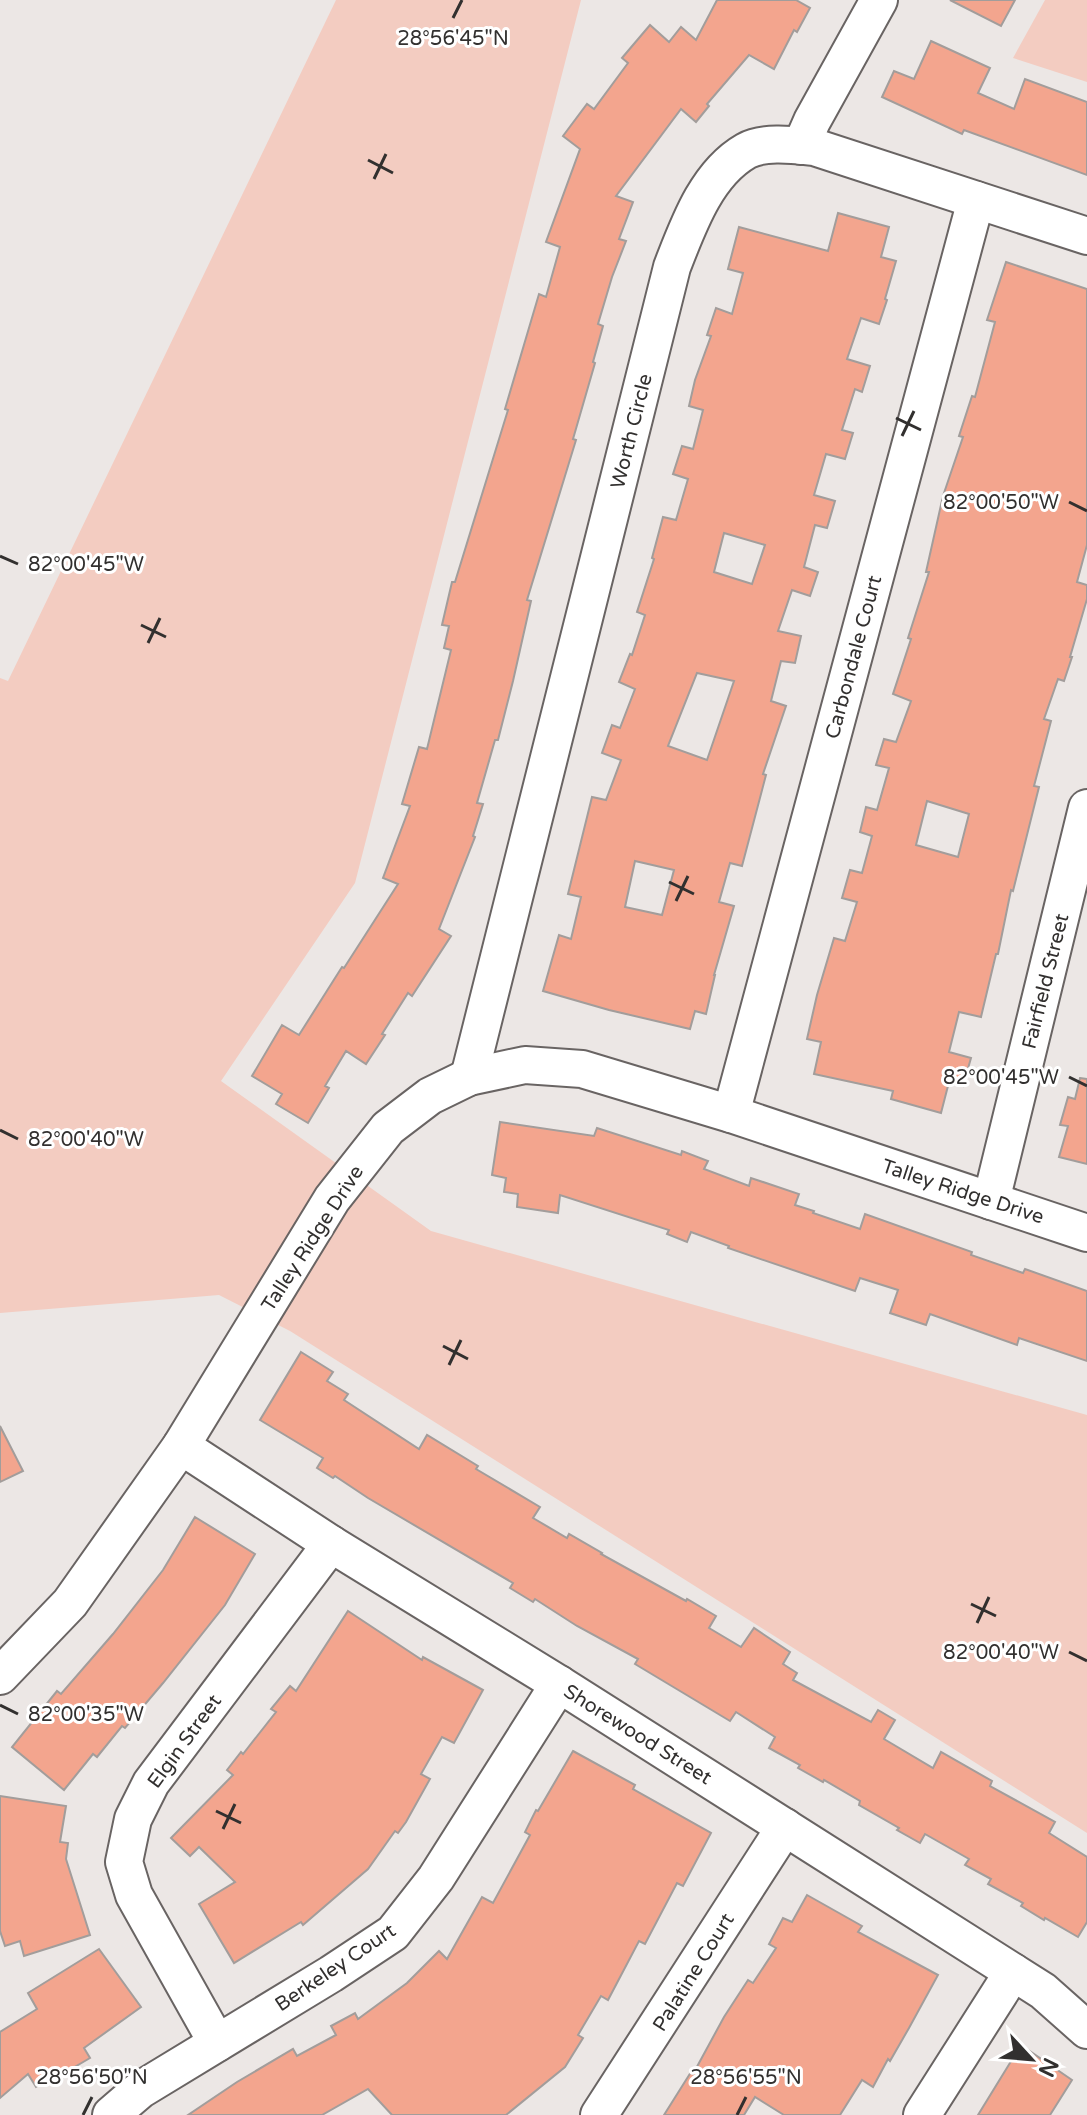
<svg xmlns="http://www.w3.org/2000/svg" width="1087" height="2115" viewBox="0 0 1087 2115" font-family="'Varela Round',sans-serif">
	<rect width="100%" height="100%" fill="#ece7e5"/>
	<g fill="#f3ccc1">
		<path d="M 336,0 L 581,0 L 355,883 L 221,1081 L 431,1231 L 1087,1415 L 1087,1833 L 290,1331 L 219,1295 L 0,1313 L 0,678 L 8,681 Z"/>
		<path d="M 1045,0 L 1087,0 L 1087,82 L 1013,58 Z"/>
	</g>
	<g fill="#f3a58e" stroke="#a29d9b" stroke-width="2" fill-rule="evenodd">
		<path d="M 717,0 L 796,0 L 810,8 L 797,32 L 794,30 L 774,69 L 749,55 L 707,104 L 709,106 L 696,122 L 681,109 L 616,196 L 633,202 L 619,239 L 626,241 L 612,277 L 598,324 L 603,326 L 593,362 L 595,363 L 573,439 L 576,440 L 527,600 L 531,601 L 513,681 L 498,740 L 495,740 L 477,803 L 483,804 L 473,836 L 475,837 L 439,929 L 451,936 L 412,996 L 408,993 L 382,1034 L 385,1035 L 366,1064 L 346,1051 L 325,1086 L 329,1088 L 308,1123 L 276,1104 L 282,1094 L 252,1076 L 282,1025 L 299,1035 L 342,967 L 344,968 L 398,884 L 383,878 L 410,806 L 402,804 L 419,747 L 427,749 L 451,650 L 444,648 L 449,626 L 442,625 L 452,582 L 455,582 L 508,410 L 505,409 L 539,294 L 546,297 L 560,247 L 546,242 L 580,149 L 563,136 L 587,104 L 594,109 L 628,63 L 622,58 L 650,25 L 669,42 L 681,27 L 696,40 Z"/>
		<path d="M 950,0 L 1015,0 L 1001,26 Z"/>
		<path d="M 931,41 L 990,68 L 978,93 L 1014,109 L 1025,79 L 1087,102 L 1087,175 L 964,130 L 962,134 L 882,97 L 894,71 L 914,79 Z"/>
		<path d="M 838,213 L 889,227 L 881,257 L 896,261 L 885,299 L 887,300 L 879,324 L 861,318 L 847,359 L 870,366 L 862,392 L 855,389 L 842,430 L 853,433 L 845,459 L 826,454 L 814,495 L 835,501 L 827,528 L 815,525 L 804,567 L 818,572 L 810,596 L 792,590 L 778,631 L 801,636 L 795,663 L 781,661 L 771,701 L 786,706 L 763,774 L 766,775 L 742,866 L 730,863 L 719,902 L 734,906 L 714,975 L 715,975 L 706,1014 L 695,1011 L 690,1029 L 609,1010 L 543,991 L 559,935 L 571,939 L 581,897 L 568,894 L 592,797 L 606,800 L 621,760 L 602,753 L 612,725 L 620,728 L 635,689 L 619,682 L 630,654 L 632,655 L 645,615 L 637,612 L 654,559 L 652,558 L 663,517 L 676,520 L 688,479 L 673,474 L 682,446 L 693,449 L 703,410 L 689,406 L 695,380 L 711,336 L 707,335 L 716,308 L 732,314 L 743,273 L 728,269 L 739,227 L 828,251 ZM 724,533 L 765,545 L 752,584 L 714,572 ZM 697,673 L 734,681 L 707,760 L 668,746 ZM 635,861 L 674,870 L 662,915 L 625,907 Z"/>
		<path d="M 1006,262 L 1087,289 L 1087,545 L 1077,582 L 1087,585 L 1087,599 L 1070,657 L 1072,657 L 1064,681 L 1058,679 L 1044,719 L 1051,721 L 1034,786 L 1039,787 L 1013,891 L 1011,890 L 998,954 L 996,954 L 981,1017 L 959,1012 L 949,1052 L 971,1058 L 963,1086 L 949,1082 L 941,1113 L 891,1099 L 893,1091 L 814,1074 L 821,1042 L 807,1039 L 817,995 L 834,938 L 845,941 L 857,902 L 842,898 L 850,870 L 862,873 L 872,836 L 860,832 L 866,807 L 877,810 L 889,768 L 876,765 L 884,739 L 896,742 L 911,701 L 893,694 L 911,639 L 908,638 L 929,572 L 926,572 L 943,496 L 963,437 L 959,436 L 972,396 L 975,397 L 995,322 L 987,320 ZM 927,801 L 969,814 L 958,857 L 916,845 Z"/>
		<path d="M 1080,1078 L 1087,1079 L 1087,1164 L 1059,1157 L 1068,1126 L 1060,1125 L 1068,1097 L 1075,1099 Z"/>
		<path d="M 500,1122 L 594,1136 L 597,1128 L 681,1155 L 682,1151 L 708,1161 L 704,1169 L 749,1186 L 751,1178 L 799,1194 L 795,1205 L 814,1211 L 813,1213 L 860,1229 L 865,1214 L 972,1252 L 971,1255 L 1023,1273 L 1025,1269 L 1087,1291 L 1087,1361 L 1019,1338 L 1017,1345 L 930,1314 L 926,1325 L 890,1313 L 898,1290 L 860,1278 L 855,1291 L 728,1248 L 729,1246 L 691,1232 L 687,1242 L 667,1234 L 669,1230 L 560,1195 L 558,1213 L 517,1207 L 518,1194 L 504,1192 L 506,1178 L 492,1175 Z"/>
		<path d="M 301,1352 L 333,1372 L 327,1381 L 348,1394 L 344,1400 L 419,1449 L 427,1435 L 478,1466 L 476,1469 L 540,1507 L 533,1518 L 567,1538 L 569,1534 L 602,1553 L 601,1554 L 686,1601 L 687,1599 L 716,1616 L 709,1628 L 741,1647 L 754,1628 L 790,1652 L 783,1664 L 797,1673 L 793,1680 L 871,1722 L 878,1710 L 895,1720 L 884,1739 L 933,1768 L 941,1752 L 992,1781 L 990,1786 L 1055,1822 L 1049,1833 L 1087,1857 L 1087,1922 L 1078,1937 L 1045,1918 L 1044,1920 L 1021,1906 L 1023,1903 L 988,1884 L 991,1879 L 965,1865 L 969,1859 L 925,1834 L 920,1843 L 897,1830 L 899,1828 L 859,1805 L 860,1801 L 824,1780 L 823,1782 L 798,1768 L 800,1765 L 769,1748 L 775,1737 L 736,1712 L 730,1721 L 635,1664 L 638,1659 L 577,1626 L 535,1599 L 533,1602 L 510,1588 L 513,1583 L 368,1498 L 335,1476 L 333,1478 L 317,1468 L 323,1458 L 260,1420 Z"/>
		<path d="M 0,1426 L 23,1471 L 0,1482 Z"/>
		<path d="M 195,1517 L 255,1554 L 225,1605 L 163,1683 L 125,1728 L 122,1726 L 97,1757 L 93,1754 L 64,1790 L 12,1747 L 57,1691 L 61,1694 L 113,1634 L 163,1570 Z"/>
		<path d="M 348,1611 L 422,1660 L 423,1657 L 483,1690 L 454,1743 L 442,1737 L 421,1774 L 430,1779 L 406,1822 L 398,1833 L 395,1831 L 368,1869 L 303,1925 L 301,1922 L 234,1963 L 199,1904 L 235,1882 L 199,1847 L 190,1856 L 171,1838 L 233,1775 L 227,1770 L 241,1752 L 243,1754 L 276,1712 L 271,1709 L 290,1686 L 296,1691 Z"/>
		<path d="M 573,1751 L 635,1785 L 633,1789 L 711,1833 L 683,1886 L 677,1883 L 645,1944 L 639,1941 L 608,2000 L 601,1996 L 578,2035 L 583,2038 L 565,2067 L 506,2115 L 392,2115 L 368,2089 L 322,2115 L 188,2115 L 237,2082 L 293,2049 L 297,2056 L 336,2035 L 331,2026 L 355,2013 L 358,2019 L 407,1983 L 439,1951 L 447,1959 L 482,1897 L 493,1903 L 530,1835 L 525,1832 L 536,1810 L 538,1811 Z"/>
		<path d="M 0,1796 L 66,1806 L 60,1842 L 68,1843 L 66,1859 L 90,1935 L 24,1956 L 20,1941 L 5,1946 L 0,1931 Z"/>
		<path d="M 807,1895 L 862,1926 L 858,1932 L 938,1975 L 909,2028 L 890,2061 L 888,2059 L 873,2087 L 862,2080 L 840,2115 L 784,2115 L 755,2097 L 744,2115 L 664,2115 L 691,2072 L 693,2074 L 724,2017 L 748,1980 L 753,1983 L 776,1948 L 769,1944 L 783,1918 L 792,1922 Z"/>
		<path d="M 99,1949 L 141,2007 L 84,2048 L 90,2058 L 66,2072 L 64,2070 L 36,2087 L 28,2074 L 0,2098 L 0,2032 L 37,2009 L 28,1993 Z"/>
		<path d="M 1021,2045 L 1072,2080 L 1050,2115 L 978,2115 Z"/>
	</g>
	<g fill="none" stroke-linecap="round" stroke-linejoin="round">
		<g stroke="#696463" stroke-width="40">
			<g id="minor">
				<path d="M 801,146 L 812,121 L 879,0"/>
				<path d="M 469,1077 L 672,267 C 688,226 706,174 746,151 C 764,141 794,145 814,147 L 1087,236"/>
				<path d="M 731,1114 L 976,200"/>
				<path d="M 991,1201 L 1087,808"/>
				<path d="M 181,1446 L 331,1544 L 559,1684 L 1043,1991 L 1087,2030"/>
				<path d="M 0,1676 L 70,1603 L 181,1446 L 332,1199 L 388,1128 L 430,1096 L 469,1077 L 525,1065 L 582,1069 L 731,1114 L 1087,1233"/>
				<path d="M 217,2043 L 134,1895 L 124,1862 L 133,1819 L 151,1783 L 331,1544"/>
				<path d="M 111,2115 L 140,2090 L 331,1974 L 393,1933 L 436,1878 L 559,1684"/>
				<path d="M 599,2115 L 785,1827"/>
				<path d="M 922,2115 L 1013,1972"/>
			</g>
		</g>
		<use href="#minor" stroke="#fff" stroke-width="36"/>
	</g>
	<path fill="none" stroke="#32302f" stroke-width="3" d="M 453,18 L 462,0M 368,160 L 393,173M 374,179 L 386,154M 896,418 L 921,430M 902,436 L 914,411M 1069,502 L 1087,511M 0,556 L 18,564M 141,625 L 166,637M 148,643 L 160,618M 669,882 L 694,894M 676,901 L 688,876M 1069,1077 L 1087,1086M 0,1130 L 18,1139M 443,1346 L 468,1359M 449,1365 L 461,1340M 971,1604 L 996,1616M 977,1623 L 989,1597M 1069,1652 L 1087,1661M 0,1705 L 18,1714M 216,1811 L 241,1823M 223,1829 L 235,1804M 83,2115 L 92,2097M 737,2115 L 746,2097"/>
	<g text-anchor="middle" stroke-width="6" stroke-linejoin="round" paint-order="stroke">
		<g font-size="20" fill="#32302f" stroke="#fff">
			<text transform="translate(631 431) rotate(-76)" y="7">Worth Circle</text>
			<text transform="translate(853 657) rotate(-75)" y="7">Carbondale Court</text>
			<text transform="translate(1045 981) rotate(-76)" y="7">Fairfield Street</text>
			<text transform="translate(963 1191) rotate(18)" y="7">Talley Ridge Drive</text>
			<text transform="translate(312 1238) rotate(-57)" y="7">Talley Ridge Drive</text>
			<text transform="translate(638 1734) rotate(32)" y="7">Shorewood Street</text>
			<text transform="translate(184 1741) rotate(-54)" y="7">Elgin Street</text>
			<text transform="translate(335 1967) rotate(-34)" y="7">Berkeley Court</text>
			<text transform="translate(693 1972) rotate(-58)" y="7">Palatine Court</text>
		</g>
	</g>
	<g font-size="20" text-anchor="middle" fill="#32302f" stroke="#fff" stroke-width="6" stroke-linejoin="round" paint-order="stroke">
		<text x="453" y="45">28°56'45"N</text>
		<text x="1001" y="509">82°00'50"W</text>
		<text x="86" y="571">82°00'45"W</text>
		<text x="1001" y="1084">82°00'45"W</text>
		<text x="86" y="1146">82°00'40"W</text>
		<text x="1001" y="1659">82°00'40"W</text>
		<text x="86" y="1721">82°00'35"W</text>
		<text x="92" y="2084">28°56'50"N</text>
		<text x="746" y="2084">28°56'55"N</text>
	</g>
	<g transform="translate(1031 2059) rotate(116)" stroke="#ffffff" stroke-width="6" paint-order="stroke">
	<path d="M0-6L14 30L0 20L-14 30Z" fill="#32302f"/>
	<text y="-12" font-size="22" font-weight="bold" text-anchor="middle" fill="#32302f">N</text>
	</g>
</svg>
